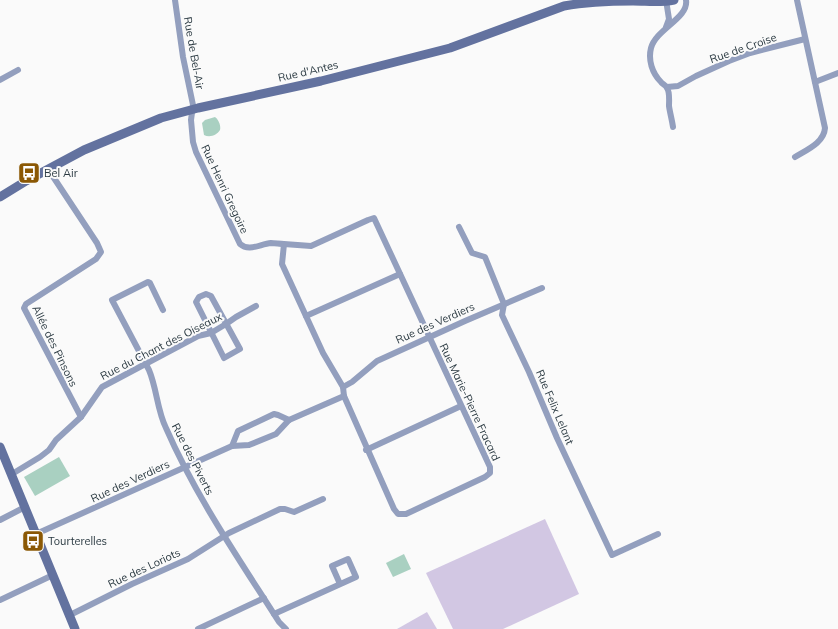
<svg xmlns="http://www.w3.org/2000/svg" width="838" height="629" viewBox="0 0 838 629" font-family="Mulish,sans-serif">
	<rect width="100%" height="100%" fill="#fafafa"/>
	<g fill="#d2c7e3">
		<path d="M 545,519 L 579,594 L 503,629 L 453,629 L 426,573 Z"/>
		<path d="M 427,612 L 437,629 L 397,629 Z"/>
	</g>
	<g fill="#a9d0c1">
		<path d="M 215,117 C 219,120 221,126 220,130 C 217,135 210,138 204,135 L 202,123 L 205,120 Z"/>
		<path d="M 59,457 L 70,476 L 35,496 L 24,477 Z"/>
		<path d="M 404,554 L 411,569 L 393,577 L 386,563 Z"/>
	</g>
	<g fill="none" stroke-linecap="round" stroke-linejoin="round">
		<g stroke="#939fbe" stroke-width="6">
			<path d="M 175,0 L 183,57 L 193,105 L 191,120 L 193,142 L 196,152 L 240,244 C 249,252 260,244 271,243 C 275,243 280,244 284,244 L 282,264 L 323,353 L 343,387 L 344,396 L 394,509 L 398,514 L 406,514 L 485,477 L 490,473 L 490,467 L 374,218 L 368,220 L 311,246 L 284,244"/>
			<path d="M 666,0 L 669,19 L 666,27"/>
			<path d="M 0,80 L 18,70"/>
			<path d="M 815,82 L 838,73"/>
			<path d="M 667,87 L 678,86 L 696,76 L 729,61 L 750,53 L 805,39"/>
			<path d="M 673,127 C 672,120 670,113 669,106 C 669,101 670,92 667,88 C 666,85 662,84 661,82 C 652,73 648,60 651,48 C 656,29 689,18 686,0"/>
			<path d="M 795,157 C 806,150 824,143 825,128 L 797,0"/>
			<path d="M 48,169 L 97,243 L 101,252 L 96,259 L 26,304 L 24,308 L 81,417"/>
			<path d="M 459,227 L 472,253 L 485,257 L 504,304 L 502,315 L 529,372 L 557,438 L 612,555 L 658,534"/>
			<path d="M 206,294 L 211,296 L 240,349 L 224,358 L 196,302 L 199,297 Z"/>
			<path d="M 163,310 L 150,283 L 148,282 L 112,300 L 149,370 C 157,389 157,410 166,428 C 196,497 239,559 279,622 L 286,629"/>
			<path d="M 306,316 L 400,274"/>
			<path d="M 343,387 L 352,382 L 377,361 L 465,321 L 542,288"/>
			<path d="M 232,446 L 238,431 L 274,414 L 278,415 L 289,420"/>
			<path d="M 366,450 L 461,406"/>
			<path d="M 12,474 L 40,457 L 49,450 L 56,440 L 81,417 L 102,387 L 198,336 L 211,333 L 226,324 L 236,317 L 256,306"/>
			<path d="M 0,520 L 25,507"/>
			<path d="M 36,534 L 232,446 L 249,445 L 276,434 L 289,420 L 344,396"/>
			<path d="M 0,600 L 53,575"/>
			<path d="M 274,614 L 356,577 L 348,559 L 332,566 L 340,584"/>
			<path d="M 70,615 L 132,584 L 188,559 L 229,533 L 280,509 L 285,509 L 294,512 L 323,499"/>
			<path d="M 198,629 L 264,598"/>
		</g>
		<g stroke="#63729f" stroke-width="9">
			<path d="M 0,197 L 26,181 L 84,150 L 161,118 L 198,108 L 321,81 L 450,48 L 564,6 C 586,2 610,1 633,1 C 647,1 660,3 674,0"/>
			<path d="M 0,447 L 75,629"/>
		</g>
	</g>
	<defs>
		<g id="bus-square" transform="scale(1.15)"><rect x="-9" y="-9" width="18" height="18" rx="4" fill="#8b5804" stroke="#fafafa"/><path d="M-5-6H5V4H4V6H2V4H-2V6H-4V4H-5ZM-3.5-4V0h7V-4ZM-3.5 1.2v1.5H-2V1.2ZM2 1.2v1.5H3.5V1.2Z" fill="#fff"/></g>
	</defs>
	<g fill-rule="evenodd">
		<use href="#bus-square" x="29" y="173"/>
		<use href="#bus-square" x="33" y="541"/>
	</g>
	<g text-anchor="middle" stroke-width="4" stroke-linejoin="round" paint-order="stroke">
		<g font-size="11" fill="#2a3941" stroke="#fafafa">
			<text transform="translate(743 48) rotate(-19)" y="4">Rue de Croise</text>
			<text transform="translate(194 53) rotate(80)" y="4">Rue de Bel-Air</text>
			<text transform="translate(308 71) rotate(-13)" y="4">Rue d'Antes</text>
			<text transform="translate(225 189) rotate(65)" y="4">Rue Henri Gregoire</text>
			<text transform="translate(435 323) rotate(-24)" y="4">Rue des Verdiers</text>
			<text transform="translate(55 346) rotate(64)" y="4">Allée des Pinsons</text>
			<text transform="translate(161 346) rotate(-27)" y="4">Rue du Chant des Oiseaux</text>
			<text transform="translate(470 402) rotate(65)" y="4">Rue Marie-Pierre Fracard</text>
			<text transform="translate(555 407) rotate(67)" y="4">Rue Felix Lelant</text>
			<text transform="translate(193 459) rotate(63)" y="4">Rue des Piverts</text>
			<text transform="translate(130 481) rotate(-25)" y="4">Rue des Verdiers</text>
			<text transform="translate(144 568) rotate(-25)" y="4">Rue des Loriots</text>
		</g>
		<g font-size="11" fill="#2a3941" stroke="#fafafa" text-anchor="start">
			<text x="44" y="177">Bel Air</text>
			<text x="48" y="545">Tourterelles</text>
		</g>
	</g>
</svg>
